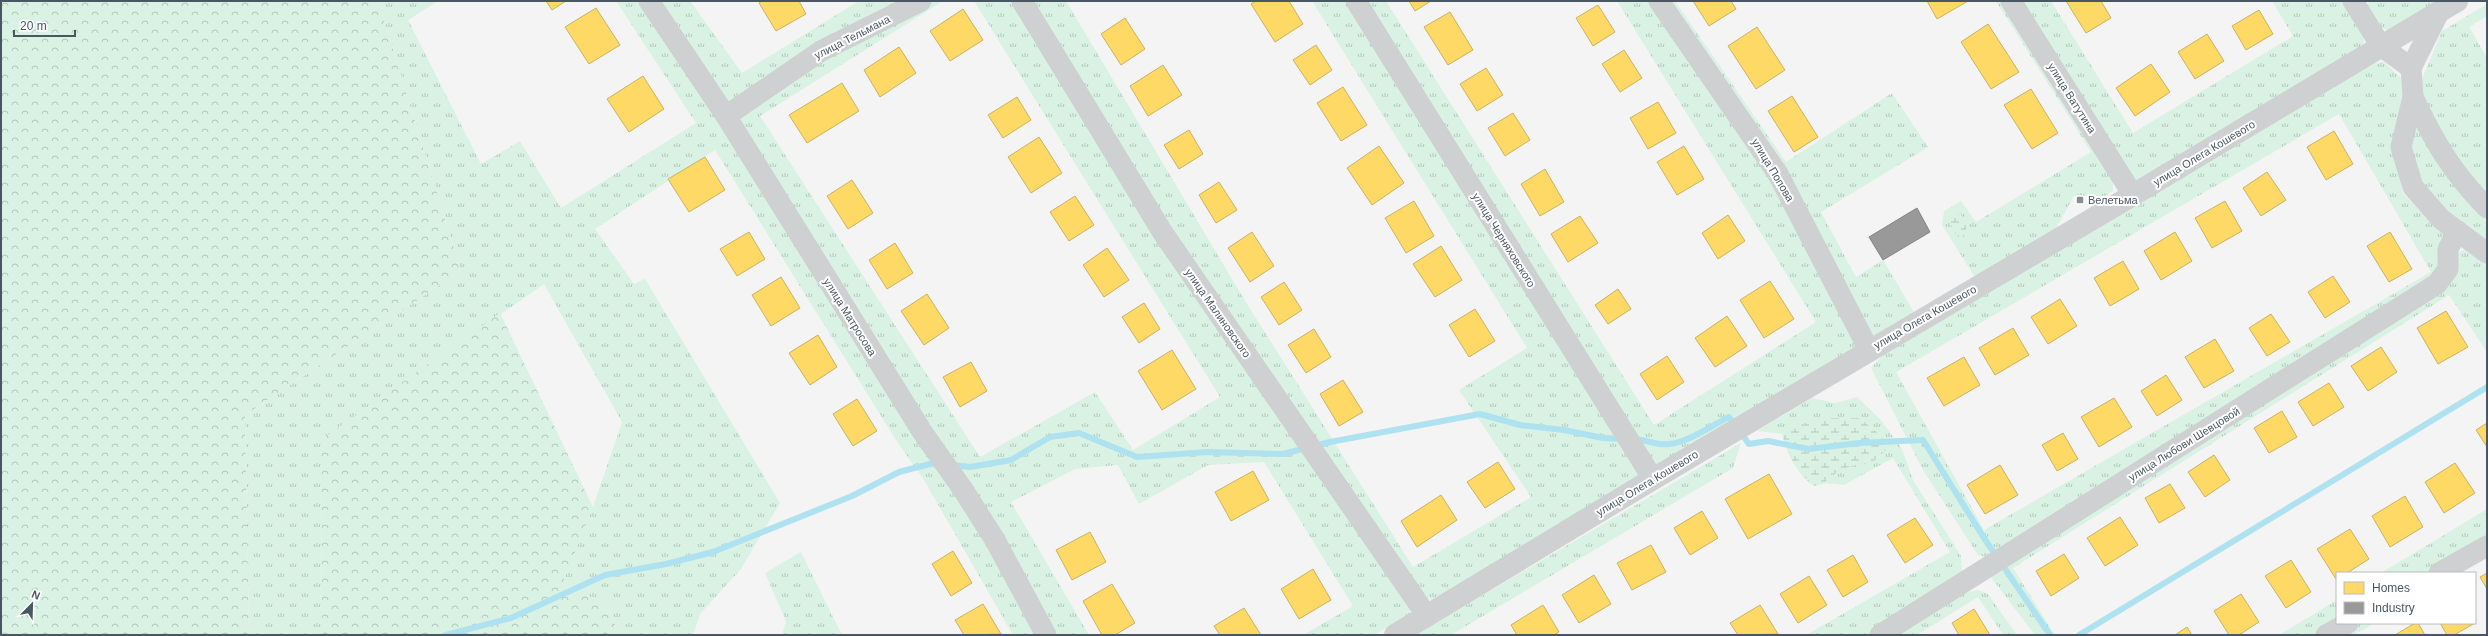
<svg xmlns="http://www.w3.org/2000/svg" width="2488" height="636" viewBox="0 0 2488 636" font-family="Arial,sans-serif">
	<defs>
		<pattern id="grass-tufts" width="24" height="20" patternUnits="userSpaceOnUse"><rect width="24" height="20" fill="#d9f2e3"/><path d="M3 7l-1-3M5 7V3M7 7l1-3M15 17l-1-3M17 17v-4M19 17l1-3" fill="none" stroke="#b2c7bb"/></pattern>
		<pattern id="forest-crowns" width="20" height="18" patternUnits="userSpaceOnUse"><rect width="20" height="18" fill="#d9f2e3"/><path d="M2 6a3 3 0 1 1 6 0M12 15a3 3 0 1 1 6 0" fill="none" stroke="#b2c7bb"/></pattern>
		<pattern id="wetland-marsh" width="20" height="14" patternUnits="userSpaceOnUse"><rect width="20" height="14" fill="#d9f2e3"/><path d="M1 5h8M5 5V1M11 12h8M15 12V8" fill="none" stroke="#b2c7bb"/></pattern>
	</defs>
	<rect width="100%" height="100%" fill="#f4f4f4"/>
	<g fill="url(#grass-tufts)" fill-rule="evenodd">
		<path d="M 378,1 L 438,1 L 408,20 L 481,164 L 520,141 L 561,208 L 696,123 L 616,1 L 641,1 L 944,470 L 1039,635 L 1013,635 L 924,480 L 896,440 L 715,150 L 595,229 L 634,284 L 645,279 L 780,503 L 741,569 L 700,614 L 693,635 L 618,635 L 608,603 L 560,587 L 593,507 L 622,422 L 544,284 L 321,440 L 322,635 L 249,635 L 245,415 L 461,271 Z"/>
		<path d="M 656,1 L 690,1 L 742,73 L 859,1 L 912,1 L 737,103 L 726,103 Z"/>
		<path d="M 927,1 L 943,1 L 760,116 L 980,457 L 1095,392 L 1133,450 L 1220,397 L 974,1 L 1017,1 L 1411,604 L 1410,614 L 1374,635 L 1303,635 L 1353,606 L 1264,462 L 1208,465 L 1139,504 L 1118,465 L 1075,469 L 1011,502 L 1089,635 L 1053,635 L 737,126 L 741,112 L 823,53 Z"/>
		<path d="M 1029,1 L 1066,1 L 1244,299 L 1413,567 L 1531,497 L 1459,390 L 1527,348 L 1312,1 L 1350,1 L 1641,477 L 1432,600 L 1422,596 L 1168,231 Z"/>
		<path d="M 1364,1 L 1386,1 L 1654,425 L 1816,322 L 1617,1 L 1652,1 L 1772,175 L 1857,343 L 1855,351 L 1657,470 Z"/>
		<path d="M 1665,1 L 1675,1 L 1786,162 L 1892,93 L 1928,147 L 1821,212 L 1856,277 L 1883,260 L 1915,314 L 1875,338 Z"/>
		<path d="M 1996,1 L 2003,1 L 2113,180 L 2113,191 L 2105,196 L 2074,196 L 2054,232 L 1976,279 L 1942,225 L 1944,211 L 1961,201 L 1976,222 L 2091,152 Z"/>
		<path d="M 2018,1 L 2051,1 L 2133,133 L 2293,36 L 2272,1 L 2346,1 L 2365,31 L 2363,48 L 2139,182 L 2128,173 Z"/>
		<path d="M 2372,1 L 2442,1 L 2392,32 L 2378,26 L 2365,5 Z"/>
		<path d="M 2487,4 L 2487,16 L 2469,27 L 2487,58 L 2487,201 L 2469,184 L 2420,97 L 2422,79 L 2442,31 Z"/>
		<path d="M 2384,62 L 2401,78 L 2402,100 L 2392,145 L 2403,193 L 2426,218 L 2445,234 L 2443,266 L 2435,278 L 1986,557 L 1978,555 L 1923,470 L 1871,368 L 1882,356 L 2374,63 ZM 2339,114 L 2431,272 L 1984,530 L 1896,372 Z"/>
		<path d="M 2415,113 L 2462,193 L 2487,222 L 2487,245 L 2445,213 L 2419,184 L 2409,144 Z"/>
		<path d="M 2466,248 L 2487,261 L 2487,352 L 2449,295 L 2390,332 L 2013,568 L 2055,635 L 2035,635 L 1990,576 L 2442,290 L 2458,253 Z"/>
		<path d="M 1857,397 L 1880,419 L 1902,449 L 1913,480 L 1961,556 L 1962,571 L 1954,584 L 1869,635 L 1806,635 L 1950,552 L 1893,458 L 1844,485 L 1827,483 L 1814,486 C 1796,473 1788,455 1782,434 L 1757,431 L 1812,398 L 1835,403 Z"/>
		<path d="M 1741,443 L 1733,468 L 1451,635 L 1415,635 Z"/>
		<path d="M 2487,509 L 2487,540 L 2427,573 L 2381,573 Z"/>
		<path d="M 801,552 L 842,635 L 782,635 L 786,621 L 765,573 Z"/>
		<path d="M 1978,590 L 1988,594 L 2017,635 L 2003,635 L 1978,597 L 1917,635 L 1895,635 L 1964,593 Z"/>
		<path d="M 2337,600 L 2337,623 L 2315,635 L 2279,635 Z"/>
		<path d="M 2359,623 L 2375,623 L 2354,635 L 2338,635 Z"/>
	</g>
	<g fill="url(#forest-crowns)">
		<path d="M 1,1 L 378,1 L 461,271 L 245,415 L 249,635 L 1,635 Z"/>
		<path d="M 500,313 L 593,507 L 561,587 L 608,603 L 618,635 L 322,635 L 321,440 Z"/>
	</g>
	<g fill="url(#wetland-marsh)">
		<path d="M 1961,213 C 1966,223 1970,231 1960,239 L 1953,230 L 1949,219 Z"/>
		<path d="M 1821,418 L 1860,418 L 1881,436 L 1886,449 C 1871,469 1862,461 1843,469 C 1831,474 1830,482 1814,486 C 1796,473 1788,455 1782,434 Z"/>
	</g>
	<g fill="#ffd966" stroke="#c9b264">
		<path d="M 546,1 L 566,1 L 552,10 Z"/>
		<path d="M 762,1 L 799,1 L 806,14 L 776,31 L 759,3 Z"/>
		<path d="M 1256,1 L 1289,1 L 1303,24 L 1275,42 L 1251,4 Z"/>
		<path d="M 1409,1 L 1431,1 L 1415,11 Z"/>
		<path d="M 1693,1 L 1731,1 L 1736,9 L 1709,26 Z"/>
		<path d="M 1927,1 L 1968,1 L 1937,19 Z"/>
		<path d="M 2066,1 L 2101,1 L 2111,18 L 2086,33 Z"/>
		<path d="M 1598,5 L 1615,32 L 1593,46 L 1576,18 Z"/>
		<path d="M 596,8 L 620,45 L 589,64 L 565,27 Z"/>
		<path d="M 963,9 L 983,40 L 950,61 L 930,31 Z"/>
		<path d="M 2259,10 L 2273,34 L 2246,50 L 2232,26 Z"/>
		<path d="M 1450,12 L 1473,50 L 1448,65 L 1424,27 Z"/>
		<path d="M 1125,18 L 1145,49 L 1121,65 L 1101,34 Z"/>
		<path d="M 1988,24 L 2019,72 L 1991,89 L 1961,42 Z"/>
		<path d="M 1757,27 L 1785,70 L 1756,89 L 1728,46 Z"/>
		<path d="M 2207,34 L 2224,61 L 2195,79 L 2178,52 Z"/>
		<path d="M 1316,45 L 1332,70 L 1310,85 L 1293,60 Z"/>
		<path d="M 899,47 L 916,73 L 880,97 L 864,70 Z"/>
		<path d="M 1624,50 L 1642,78 L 1620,92 L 1602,64 Z"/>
		<path d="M 2151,64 L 2170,92 L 2135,116 L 2116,88 Z"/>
		<path d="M 1163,65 L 1182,95 L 1148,116 L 1130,86 Z"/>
		<path d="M 1486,68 L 1503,95 L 1477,111 L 1460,84 Z"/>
		<path d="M 643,76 L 664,109 L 629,132 L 607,99 Z"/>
		<path d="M 842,83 L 859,111 L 807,143 L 789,115 Z"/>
		<path d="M 1343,87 L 1367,125 L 1341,141 L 1317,103 Z"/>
		<path d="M 2031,89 L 2058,133 L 2032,149 L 2004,105 Z"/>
		<path d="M 1792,96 L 1818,137 L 1794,152 L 1768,111 Z"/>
		<path d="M 1017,97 L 1031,120 L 1003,138 L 988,115 Z"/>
		<path d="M 1658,102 L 1676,133 L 1648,149 L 1630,118 Z"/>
		<path d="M 1513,113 L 1530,140 L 1505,156 L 1488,128 Z"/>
		<path d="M 1189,130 L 1203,154 L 1179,169 L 1164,145 Z"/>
		<path d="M 2334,131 L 2353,164 L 2326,180 L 2307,147 Z"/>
		<path d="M 1039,137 L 1062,173 L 1031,193 L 1008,157 Z"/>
		<path d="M 1379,146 L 1404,183 L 1372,205 L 1347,168 Z"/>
		<path d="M 1684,146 L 1704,179 L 1677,195 L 1657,162 Z"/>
		<path d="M 705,157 L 725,190 L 689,212 L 668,179 Z"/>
		<path d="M 1545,169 L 1564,202 L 1540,216 L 1521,184 Z"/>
		<path d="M 2267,172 L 2286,200 L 2261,216 L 2243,188 Z"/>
		<path d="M 852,180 L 873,213 L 848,229 L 827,196 Z"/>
		<path d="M 1219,182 L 1237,210 L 1216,223 L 1199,195 Z"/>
		<path d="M 1075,196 L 1094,225 L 1069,241 L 1050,212 Z"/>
		<path d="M 1414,201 L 1434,236 L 1406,253 L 1385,218 Z"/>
		<path d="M 2225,201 L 2242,231 L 2212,248 L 2195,218 Z"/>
		<path d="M 1728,215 L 1745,241 L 1718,259 L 1702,233 Z"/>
		<path d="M 1580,216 L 1598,243 L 1568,262 L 1551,234 Z"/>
		<path d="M 749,232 L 765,259 L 737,276 L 720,249 Z"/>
		<path d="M 1252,232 L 1274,266 L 1250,282 L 1228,248 Z"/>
		<path d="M 2175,232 L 2192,261 L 2161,280 L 2144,251 Z"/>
		<path d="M 2390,232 L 2412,269 L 2389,282 L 2367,246 Z"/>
		<path d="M 895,243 L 913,273 L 887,289 L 869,260 Z"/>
		<path d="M 1441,246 L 1462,280 L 1435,297 L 1413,264 Z"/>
		<path d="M 1107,248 L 1129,280 L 1104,297 L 1083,265 Z"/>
		<path d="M 2123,261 L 2139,289 L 2110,306 L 2094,278 Z"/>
		<path d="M 2333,276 L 2350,302 L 2325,318 L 2308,292 Z"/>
		<path d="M 781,277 L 800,308 L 771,326 L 752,295 Z"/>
		<path d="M 1770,281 L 1794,319 L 1764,338 L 1740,300 Z"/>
		<path d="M 1284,282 L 1302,310 L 1279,325 L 1261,297 Z"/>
		<path d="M 1618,289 L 1631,309 L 1608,324 L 1595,305 Z"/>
		<path d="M 927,294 L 949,328 L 924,345 L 901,311 Z"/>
		<path d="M 2060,299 L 2077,326 L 2048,344 L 2031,317 Z"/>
		<path d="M 1144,303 L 1160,329 L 1139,343 L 1122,317 Z"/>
		<path d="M 1475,309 L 1495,341 L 1469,357 L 1449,325 Z"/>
		<path d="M 2446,311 L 2468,347 L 2438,364 L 2417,328 Z"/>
		<path d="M 2271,314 L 2290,342 L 2267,356 L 2249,328 Z"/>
		<path d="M 1727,316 L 1747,346 L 1715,367 L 1695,338 Z"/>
		<path d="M 2013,328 L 2029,355 L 1995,375 L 1979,348 Z"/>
		<path d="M 1314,329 L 1331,357 L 1306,373 L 1288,345 Z"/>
		<path d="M 818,335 L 837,367 L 810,385 L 789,353 Z"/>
		<path d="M 2215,339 L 2234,371 L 2204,388 L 2185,357 Z"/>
		<path d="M 2381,347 L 2397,372 L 2368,391 L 2351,366 Z"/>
		<path d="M 1172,350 L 1196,389 L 1162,410 L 1138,371 Z"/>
		<path d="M 1667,356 L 1684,382 L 1657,400 L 1640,374 Z"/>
		<path d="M 1964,357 L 1980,385 L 1944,406 L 1927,378 Z"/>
		<path d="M 971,362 L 987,391 L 960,407 L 943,377 Z"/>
		<path d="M 2166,375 L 2182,400 L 2157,416 L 2141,391 Z"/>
		<path d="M 1343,380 L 1363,412 L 1339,426 L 1320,394 Z"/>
		<path d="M 2329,383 L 2344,407 L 2313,426 L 2298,402 Z"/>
		<path d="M 2114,398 L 2132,427 L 2099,447 L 2081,417 Z"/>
		<path d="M 857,399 L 877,431 L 853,446 L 833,414 Z"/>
		<path d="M 2282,411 L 2297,437 L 2269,453 L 2254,428 Z"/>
		<path d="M 2487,423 L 2487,447 L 2476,430 Z"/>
		<path d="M 2063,433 L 2078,459 L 2057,471 L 2042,445 Z"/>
		<path d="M 2214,455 L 2230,480 L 2205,497 L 2188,472 Z"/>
		<path d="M 1498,462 L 1515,489 L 1485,508 L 1467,482 Z"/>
		<path d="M 2455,463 L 2475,493 L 2444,513 L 2425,482 Z"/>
		<path d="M 2000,465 L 2018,495 L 1985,514 L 1967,485 Z"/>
		<path d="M 1253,471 L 1269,500 L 1231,521 L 1215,492 Z"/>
		<path d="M 1769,474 L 1792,514 L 1748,539 L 1725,499 Z"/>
		<path d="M 2170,484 L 2185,508 L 2159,523 L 2145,498 Z"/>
		<path d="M 1441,495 L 1457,520 L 1417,547 L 1401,521 Z"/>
		<path d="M 2405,496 L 2423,527 L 2390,547 L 2372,516 Z"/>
		<path d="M 1702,511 L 1718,538 L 1690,555 L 1674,528 Z"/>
		<path d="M 2120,517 L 2138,545 L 2105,566 L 2087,538 Z"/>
		<path d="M 1915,518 L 1933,545 L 1905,563 L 1887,535 Z"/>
		<path d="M 2350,529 L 2369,559 L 2347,573 L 2337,573 L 2336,579 L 2317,549 Z"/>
		<path d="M 1090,532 L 1106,562 L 1072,580 L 1056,550 Z"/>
		<path d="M 1651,545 L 1666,572 L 1632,590 L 1617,563 Z"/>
		<path d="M 953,551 L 972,583 L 951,596 L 932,564 Z"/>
		<path d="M 2064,554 L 2079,578 L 2051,596 L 2036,571 Z"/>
		<path d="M 1853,555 L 1868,582 L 1843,597 L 1827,570 Z"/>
		<path d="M 2291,560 L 2311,592 L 2286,608 L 2265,576 Z"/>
		<path d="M 1313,569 L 1331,600 L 1299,619 L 1281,589 Z"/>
		<path d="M 2487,573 L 2487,589 L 2480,577 Z"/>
		<path d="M 1594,575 L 1611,604 L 1579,623 L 1562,595 Z"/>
		<path d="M 1809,576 L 1827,605 L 1798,623 L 1780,594 Z"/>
		<path d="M 1112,584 L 1135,623 L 1115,635 L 1102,635 L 1083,601 Z"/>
		<path d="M 2241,594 L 2259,622 L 2239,635 L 2229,635 L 2214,611 Z"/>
		<path d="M 983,604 L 1001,634 L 964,635 L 955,620 Z"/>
		<path d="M 1543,605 L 1559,632 L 1554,635 L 1517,635 L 1511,625 Z"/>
		<path d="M 1760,605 L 1778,634 L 1738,635 L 1730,623 Z"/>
		<path d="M 1244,608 L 1261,635 L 1220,635 L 1214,626 Z"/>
		<path d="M 1974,609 L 1990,635 L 1959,635 L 1952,623 Z"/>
		<path d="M 2415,623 L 2418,623 L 2425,635 L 2395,635 Z"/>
		<path d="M 2440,623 L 2475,623 L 2454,635 L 2447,635 Z"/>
		<path d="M 2187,627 L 2192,635 L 2175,635 Z"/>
	</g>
	<path fill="#999" stroke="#818588" d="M 1917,208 L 1930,232 L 1883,260 L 1869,237 Z"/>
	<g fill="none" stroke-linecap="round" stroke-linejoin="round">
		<g stroke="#aee2f0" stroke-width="6">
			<path d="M 1633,439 C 1644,439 1650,443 1660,444 C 1683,447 1710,426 1729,417 L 1749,444 L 1768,441 L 1809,449 L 1859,443 L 1923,440 L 1984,538 L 2050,635"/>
			<path d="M 952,465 L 970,467 L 1011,460 L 1050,437 L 1079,433 L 1137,457 L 1208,452 L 1283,454 L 1330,442 L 1480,414 L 1520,425 L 1564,430 L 1603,438 L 1623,439"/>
			<path d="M 446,635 L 511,618 L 605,575 L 666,564 L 713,552 L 852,496 L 899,472 L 930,464 L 941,465"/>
			<path d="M 2079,635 L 2487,387"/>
		</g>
		<g stroke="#ced0d2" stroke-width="21">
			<path d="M 649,1 L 726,116 L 923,433 L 962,488 L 995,540 L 1046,635"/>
			<path d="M 1022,1 L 1163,233 L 1427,616"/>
			<path d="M 1356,1 L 1653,479"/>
			<path d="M 1659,1 L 1778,174 L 1869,350"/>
			<path d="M 2011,1 L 2133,195"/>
			<path d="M 2353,1 L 2381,46 L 2411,68 L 2413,97 L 2401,147 L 2413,187 L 2441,219 L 2487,253"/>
			<path d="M 2411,68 L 2439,12"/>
			<path d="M 2413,97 C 2435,143 2451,171 2487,208"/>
			<path d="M 726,116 L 821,51 L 921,1"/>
			<path d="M 2439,573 L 2487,546"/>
			<path d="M 1880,635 L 2437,284 L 2448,269 L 2448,249 L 2458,231"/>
			<path d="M 2326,635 L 2348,623"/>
		</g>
		<path stroke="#ced0d2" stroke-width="22" d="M 1395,635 L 1653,479 L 2133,195 L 2457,1"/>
	</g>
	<rect fill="#868d94" stroke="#fff" stroke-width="1.5" x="2076" y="196" width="8" height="8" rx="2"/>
	<g text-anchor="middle" stroke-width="4" stroke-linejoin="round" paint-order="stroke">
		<g font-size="11" fill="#4a5661" stroke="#fff">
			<text transform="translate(852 37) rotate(-27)" y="4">улица Тельмана</text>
			<text transform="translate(2072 98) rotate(58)" y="4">улица Ватутина</text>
			<text transform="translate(2204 153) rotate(-31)" y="4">улица Олега Кошевого</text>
			<text transform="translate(1773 170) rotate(59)" y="4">улица Попова</text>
			<text transform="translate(1504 240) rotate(58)" y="4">улица Черняховского</text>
			<text transform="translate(1218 313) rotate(55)" y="4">улица Малиновского</text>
			<text transform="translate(850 317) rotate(58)" y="4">улица Матросова</text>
			<text transform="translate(1925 317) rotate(-30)" y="4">улица Олега Кошевого</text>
			<text transform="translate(2184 444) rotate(-32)" y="4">улица Любови Шевцовой</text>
			<text transform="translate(1647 483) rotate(-31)" y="4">улица Олега Кошевого</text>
		</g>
		<g font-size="11" fill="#4a5661" stroke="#fff" text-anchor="start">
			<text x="2088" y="204">Велетьма</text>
		</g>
	</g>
	<rect width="2488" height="636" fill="none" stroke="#4a5661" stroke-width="4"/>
	<rect x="2336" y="572" width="140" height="52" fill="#ffffff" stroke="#b7bbc0"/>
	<rect x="2344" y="582" width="20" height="12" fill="#ffd966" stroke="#b7bbc0"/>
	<text x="2372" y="592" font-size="12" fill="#4a5661">Homes</text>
	<rect x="2344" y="602" width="20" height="12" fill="#999999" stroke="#b7bbc0"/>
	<text x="2372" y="612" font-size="12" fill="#4a5661">Industry</text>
	<g transform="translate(32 604) rotate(23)" stroke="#ffffff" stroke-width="3" paint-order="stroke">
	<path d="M0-3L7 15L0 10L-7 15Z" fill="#4a5661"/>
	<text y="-6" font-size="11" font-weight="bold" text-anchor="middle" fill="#4a5661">N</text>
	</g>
	<path d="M14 30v6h61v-6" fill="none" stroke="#4a5661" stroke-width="2"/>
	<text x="20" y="30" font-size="12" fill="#4a5661" stroke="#ffffff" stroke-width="3" paint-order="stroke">20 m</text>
</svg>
